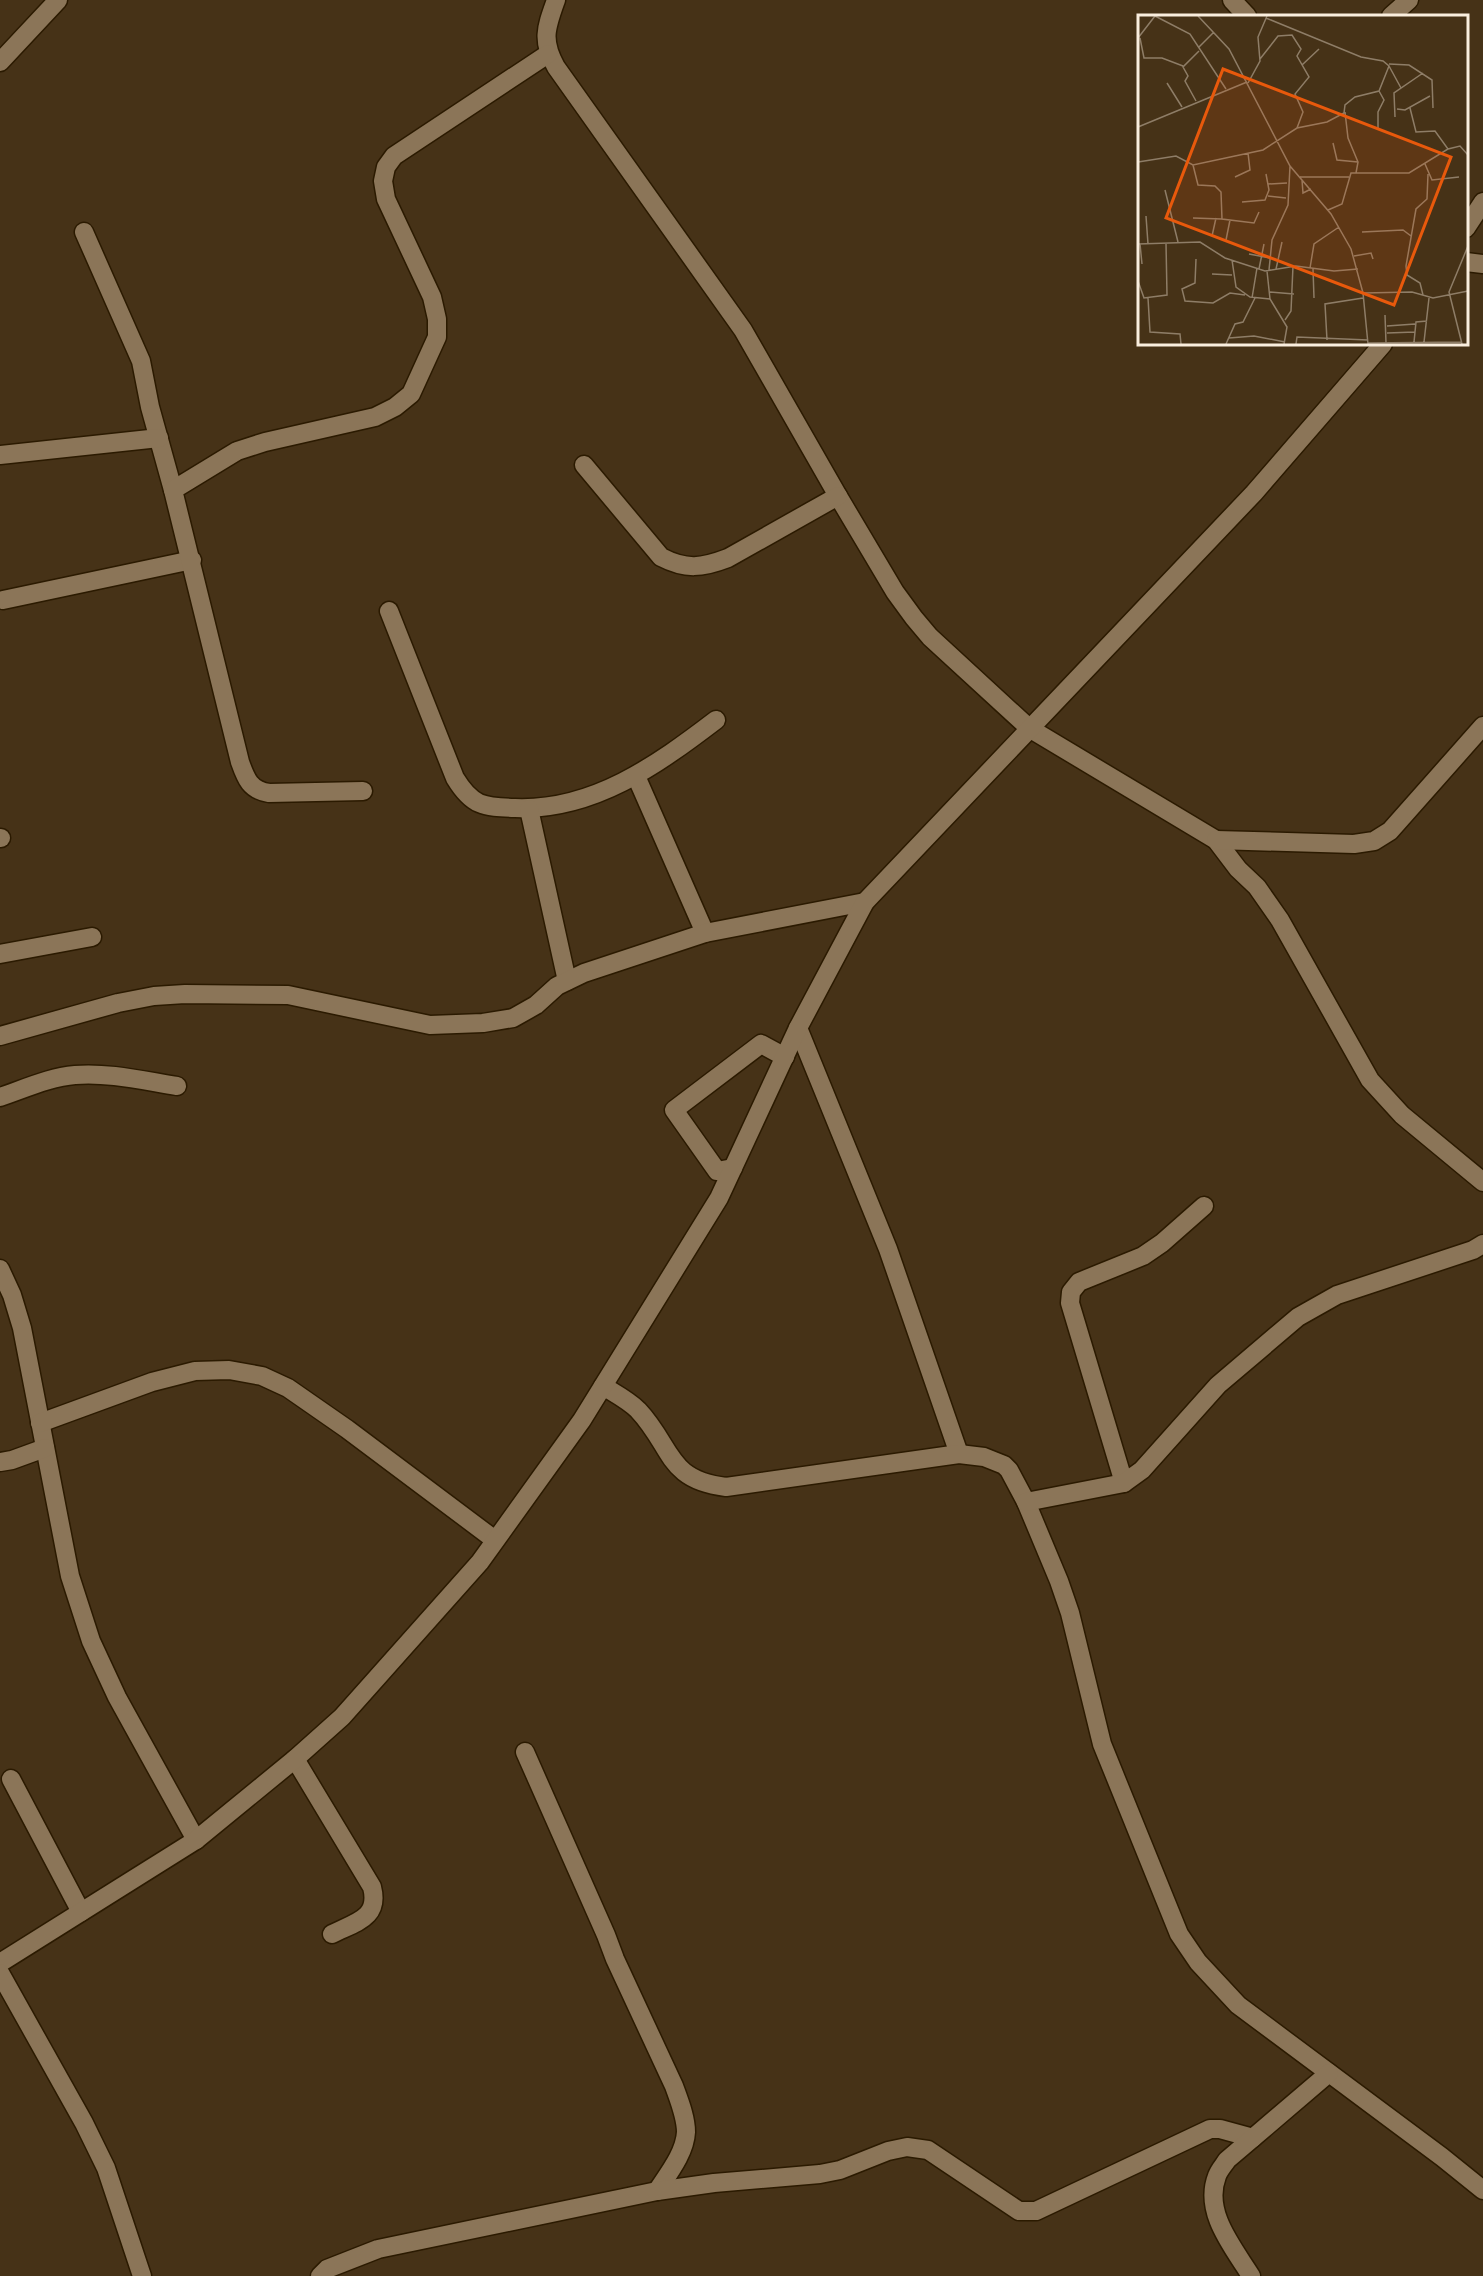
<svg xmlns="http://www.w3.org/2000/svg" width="1483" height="2276" viewBox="0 0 1483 2276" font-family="'Sofia Sans Condensed',sans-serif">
	<rect width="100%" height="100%" fill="#463217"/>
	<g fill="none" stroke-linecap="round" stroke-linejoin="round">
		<g stroke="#2b1a00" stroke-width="21">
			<g id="minor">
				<path d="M 556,0 C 546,28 541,40 556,67 L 743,330 L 838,496 L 895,592 L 914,618 L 930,637 L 1029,728 L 1216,840 L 1238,869 L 1257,887 L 1280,920 L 1370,1080 L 1402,1115 L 1483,1182"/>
				<path d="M 1232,0 L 1247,16"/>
				<path d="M 1391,16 L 1409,0"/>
				<path d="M 0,62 L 58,0"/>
				<path d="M 1466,228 L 1483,202"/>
				<path d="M 84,232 L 141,361 L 150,407 L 173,490"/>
				<path d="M 1466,262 L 1483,264"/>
				<path d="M 0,455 L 159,438"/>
				<path d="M 584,465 L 661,557 C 686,570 702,568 728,558 L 838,496"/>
				<path d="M 3,600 L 192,560"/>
				<path d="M 389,611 L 455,778 C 472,806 483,807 515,808 C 593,811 657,765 716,720"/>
				<path d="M 636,776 L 705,933"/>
				<path d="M 363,791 L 269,793 C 250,790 246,779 240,762 L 173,490 L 237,451 L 265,442 L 375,417 L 395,407 L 411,394 L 437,337 L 437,319 L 432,297 L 386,199 L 383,181 L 386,167 L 394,156 L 548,54"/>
				<path d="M 529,809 L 567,981"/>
				<path d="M 0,838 L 1,838"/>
				<path d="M 1216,840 L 1354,844 L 1374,841 L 1390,831 L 1483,726"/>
				<path d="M 0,954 L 92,937"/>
				<path d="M 798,1028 L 888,1249 L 959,1454"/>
				<path d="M 0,1036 L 118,1003 L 154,996 L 185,994 L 288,995 L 430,1025 L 483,1023 L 513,1018 L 536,1005 L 557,986 L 584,973 L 705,933 L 865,902"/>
				<path d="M 0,1097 C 24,1089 50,1077 75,1075 C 107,1072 145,1081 177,1086"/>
				<path d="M 733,1168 L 717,1171 L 674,1110 L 761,1044 L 785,1057"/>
				<path d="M 0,1269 L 12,1295 L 22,1328 L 70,1576 L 91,1641 L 117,1697 L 196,1840"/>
				<path d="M 603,1386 C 614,1393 628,1400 638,1410 C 673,1447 666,1480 726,1487 L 959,1454 L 984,1457 L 1004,1465 L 1009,1470 L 1026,1502 L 1059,1581 L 1070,1613 L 1102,1744 L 1179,1934 L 1198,1962 L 1238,2005 L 1442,2157 L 1483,2190"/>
				<path d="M 40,1423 L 152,1382 L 195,1371 L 229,1370 L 262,1376 L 288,1388 L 347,1429 L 495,1540"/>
				<path d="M 0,1462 L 12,1460 L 45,1448"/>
				<path d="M 1124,1483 L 1070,1303 L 1071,1292 L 1079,1282 L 1143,1256 L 1162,1243 L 1204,1206"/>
				<path d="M 1026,1502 L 1124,1483 L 1142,1470 L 1218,1385 L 1298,1317 L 1337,1295 L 1473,1250 L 1483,1244"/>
				<path d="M 525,1752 L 606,1935 L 615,1959 L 674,2086 C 679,2100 686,2117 686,2132 C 685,2153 668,2174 657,2191"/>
				<path d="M 295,1759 L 372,1887 C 380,1918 356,1922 332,1934"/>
				<path d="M 11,1779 L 81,1912"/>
				<path d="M 0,1963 L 196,1840 L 295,1759 L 342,1717 L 480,1562 L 582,1420 L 719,1198 L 798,1028 L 865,902 L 1254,493 L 1383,344"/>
				<path d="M 0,1973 L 84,2123 L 106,2168 L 142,2276"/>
				<path d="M 320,2276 L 327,2269 L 378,2249 L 657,2191 L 714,2183 L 820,2174 L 840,2170 L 888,2151 L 907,2147 L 928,2150 L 1019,2211 L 1036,2211 L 1210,2129 L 1220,2129 L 1253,2138"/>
				<path d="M 1251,2276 C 1233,2247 1203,2212 1217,2176 C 1219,2170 1224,2165 1227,2160 L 1329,2073"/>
			</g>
		</g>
		<use href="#minor" stroke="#8b7558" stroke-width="18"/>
	</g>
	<g transform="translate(1138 15)">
		<rect width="330" height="330" fill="#463217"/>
		<path fill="none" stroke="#8e7d67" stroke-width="1.5" d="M 17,1 L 52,19 L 88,74M 60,1 L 91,34 L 152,151 L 193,199 L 213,234 L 225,278 L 230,329M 0,23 L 17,1M 2,23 L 6,43 L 24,43 L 45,51M 61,32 L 76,17M 122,44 L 140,21 L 154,20 L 163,34 L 159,41 L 171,62 L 157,79 L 165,97 L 159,113M 251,49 L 271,50 L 294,65 L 295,93M 164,50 L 181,34M 251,51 L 263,73M 29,68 L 44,92M 110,68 L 122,46 L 120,22 L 129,1M 58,86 L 47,66 L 50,61 L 45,52 L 61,36M 259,94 L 267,95 L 292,81M 207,97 L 210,123 L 220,147 L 218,158M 257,102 L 256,78 L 285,58M 0,112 L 109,67M 240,113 L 240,97 L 246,85 L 241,76M 195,128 L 199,145 L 220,147M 310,134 L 322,131 L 330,140M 0,147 L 38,141 L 55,150 L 125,135 L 159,113 L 189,107 L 206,98 L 207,90 L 217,82 L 241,76 L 251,51 L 245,46 L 223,42 L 128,3M 287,149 L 294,165 L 321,162M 55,150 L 60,170 L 77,171 L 83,177 L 84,204 L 116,208 L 121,197M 97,162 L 112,155 L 110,138M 162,162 L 211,162M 164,165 L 165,178 L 173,174M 130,169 L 149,168M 27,175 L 40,227M 130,181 L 148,183M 104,187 L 127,185 L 131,175 L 128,159M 190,195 L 204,189 L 213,158 L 271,158 L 310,134 L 297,116 L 278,117 L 272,93M 8,201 L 10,229M 55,203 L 84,204M 224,217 L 265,215 L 273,221M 74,221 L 78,203M 88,225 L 92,205M 0,229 L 62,227 L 87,243 L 127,256 L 158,251 L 196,256 L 220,254M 2,229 L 4,249M 111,239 L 132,243M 216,241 L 233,238 L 235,244M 58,244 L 57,268 L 44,274 L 47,286 L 75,288 L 92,278 L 107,280M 94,245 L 98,272 L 112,282 L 132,284M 172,253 L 176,229 L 201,212M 121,254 L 126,229M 138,254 L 144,227M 175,254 L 176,283M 131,255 L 134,225 L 150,190 L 152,151M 129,256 L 132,284 L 149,312 L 146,329M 74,259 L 94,260M 0,266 L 6,283 L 29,280 L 28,228M 132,277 L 156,279M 225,278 L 274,277 L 295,283 L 330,276M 285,280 L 282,268 L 269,260 L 268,251 L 278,194 L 289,184 L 290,159M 10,283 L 12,317 L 42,319 L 43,329M 114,283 L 119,253M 247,300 L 248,328M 147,305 L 153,296 L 155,251M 249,311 L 277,309M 249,318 L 277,317M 91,323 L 116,321 L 147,327M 189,325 L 187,289 L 225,283M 276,327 L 278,307 L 289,306M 286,327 L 291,283M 230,328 L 323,327M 88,329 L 97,309 L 105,307 L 117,283M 158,329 L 159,322 L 230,325M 324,329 L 311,277 L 330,231"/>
		<path fill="#e8590c" fill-opacity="0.15" stroke="#e8590c" stroke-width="3" d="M 85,54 L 313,142 L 256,290 L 28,203 Z"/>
		<rect width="330" height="330" fill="none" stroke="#faeede" stroke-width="3"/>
	</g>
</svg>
